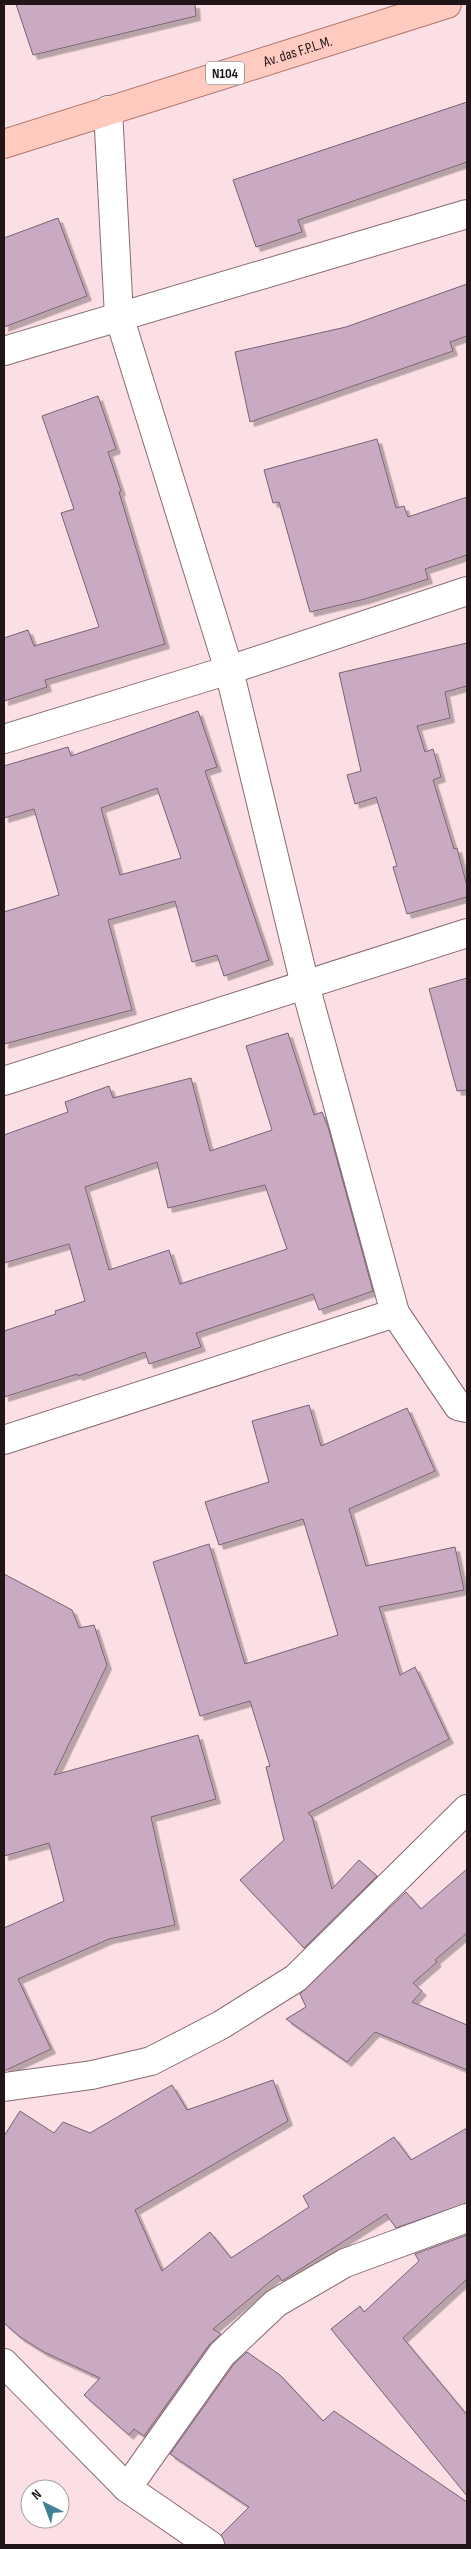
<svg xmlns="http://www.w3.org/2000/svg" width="471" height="2549" viewBox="0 0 471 2549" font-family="'Sofia Sans Condensed',sans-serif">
	<defs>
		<filter id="shadow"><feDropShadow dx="4.5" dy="4.5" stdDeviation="0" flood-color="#0004"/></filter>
	</defs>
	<rect width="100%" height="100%" fill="#fbdfe5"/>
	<g fill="#c9aac2" stroke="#796274" fill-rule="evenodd" filter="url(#shadow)">
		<path d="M 16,4 L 195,4 L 196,16 L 33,55 Z"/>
		<path d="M 467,102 L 467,162 L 298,220 L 302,232 L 256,247 L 233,180 Z"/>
		<path d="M 58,218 L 87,296 L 4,327 L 4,238 Z"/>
		<path d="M 467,284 L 467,336 L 450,342 L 453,351 L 250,422 L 235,352 L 346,327 Z"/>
		<path d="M 98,396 L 116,449 L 108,452 L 121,491 L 119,492 L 165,644 L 45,680 L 47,687 L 4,701 L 4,638 L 28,630 L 34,646 L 99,627 L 61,513 L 74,509 L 42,416 Z"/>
		<path d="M 377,439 L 396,508 L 404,506 L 408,517 L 467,497 L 467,555 L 425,569 L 428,579 L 365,599 L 310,612 L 279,502 L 273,503 L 264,470 Z"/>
		<path d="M 467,643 L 467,686 L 445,692 L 450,718 L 417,726 L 425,752 L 433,749 L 441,777 L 433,780 L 454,849 L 457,848 L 467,886 L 467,897 L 407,914 L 393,867 L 397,866 L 376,797 L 355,804 L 347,775 L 361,771 L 339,673 Z"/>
		<path d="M 198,711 L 217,767 L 205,771 L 269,960 L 224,976 L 217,955 L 192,962 L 175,901 L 108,920 L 132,1010 L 4,1044 L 4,912 L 59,895 L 34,809 L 4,818 L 4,766 L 68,747 L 71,756 ZM 157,788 L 181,858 L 120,875 L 101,808 Z"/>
		<path d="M 467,978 L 467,1090 L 457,1091 L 429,989 Z"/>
		<path d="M 288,1033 L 314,1115 L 322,1112 L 328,1127 L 373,1291 L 319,1310 L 313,1294 L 196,1333 L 201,1347 L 149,1364 L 145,1352 L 78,1376 L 77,1374 L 4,1397 L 4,1331 L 56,1314 L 55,1311 L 85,1301 L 69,1244 L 4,1263 L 4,1135 L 68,1112 L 65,1102 L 109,1086 L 113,1098 L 191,1078 L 210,1151 L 272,1130 L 246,1046 ZM 157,1162 L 168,1208 L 265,1185 L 287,1249 L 180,1284 L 169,1250 L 109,1270 L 85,1187 Z"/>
		<path d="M 309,1405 L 321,1446 L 407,1408 L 435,1471 L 349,1509 L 366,1566 L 455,1547 L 464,1590 L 379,1607 L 400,1675 L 415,1667 L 449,1739 L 308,1813 L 312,1817 L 332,1889 L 359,1860 L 377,1876 L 304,1948 L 240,1880 L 284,1840 L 266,1767 L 270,1766 L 250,1701 L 200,1716 L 153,1562 L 209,1544 L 245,1664 L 338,1635 L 303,1519 L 219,1545 L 205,1502 L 269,1482 L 252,1421 Z"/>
		<path d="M 4,1574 L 72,1610 L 79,1628 L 94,1625 L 107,1665 L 54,1775 L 198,1735 L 216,1799 L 151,1817 L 175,1925 L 109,1939 L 18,1979 L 51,2049 L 4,2071 L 4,1928 L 64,1901 L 49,1843 L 4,1856 Z"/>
		<path d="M 467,1869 L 467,1933 L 435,1960 L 437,1962 L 413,1983 L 422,1991 L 412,2002 L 467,2025 L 467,2070 L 375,2032 L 347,2062 L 286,2019 L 306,2007 L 300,1994 L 406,1892 L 421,1909 Z"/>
		<path d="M 273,2080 L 288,2121 L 135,2210 L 162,2271 L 210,2232 L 231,2258 L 309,2207 L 303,2196 L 394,2137 L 411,2160 L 467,2128 L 467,2203 L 396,2228 L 386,2214 L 282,2281 L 278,2275 L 213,2329 L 221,2334 L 209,2345 L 144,2436 L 134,2429 L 129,2435 L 84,2395 L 100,2378 L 44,2352 L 20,2337 L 4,2323 L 4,2136 L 20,2111 L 54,2133 L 63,2122 L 90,2133 L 172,2085 L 187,2110 Z"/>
		<path d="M 467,2235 L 467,2279 L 403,2338 L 467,2415 L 467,2496 L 331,2329 L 360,2306 L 364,2312 L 419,2261 L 415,2254 Z"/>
		<path d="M 247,2352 L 280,2375 L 323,2421 L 334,2411 L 467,2502 L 467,2545 L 225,2545 L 221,2535 L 249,2507 L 170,2454 L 234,2364 Z"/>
	</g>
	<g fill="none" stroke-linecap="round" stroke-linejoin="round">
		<g stroke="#896b72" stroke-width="30">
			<g id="minor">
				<path d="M 108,110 L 119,316 L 229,670 L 305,985 L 395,1313 L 458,1406 L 467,1408"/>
				<path d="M 4,351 L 467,214"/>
				<path d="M 4,739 L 229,670 L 467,591"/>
				<path d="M 4,1081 L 467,933"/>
				<path d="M 4,1440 L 395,1313"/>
				<path d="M 4,2087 L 92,2075 L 151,2061 L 221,2025 L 296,1978 L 467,1809"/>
				<path d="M 4,2363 L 127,2488 L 210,2545"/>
				<path d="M 127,2488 L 222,2354 L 276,2303 L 345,2263 L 467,2218"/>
			</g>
		</g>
		<g stroke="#b1756b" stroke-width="30">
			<g id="major">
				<path id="s1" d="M 4,144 L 447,4"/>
			</g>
		</g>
		<use href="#minor" stroke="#fff" stroke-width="28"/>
		<use href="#major" stroke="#ffcbc1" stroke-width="28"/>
	</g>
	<g text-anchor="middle" stroke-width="5" stroke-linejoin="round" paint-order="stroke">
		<rect fill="#fff" stroke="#645b5d" stroke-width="1" x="206" y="61.5" width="38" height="23" rx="4"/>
		<g font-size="14" font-weight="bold" fill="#211518">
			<text x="225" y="78">N104</text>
		</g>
		<g font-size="15" fill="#211518" stroke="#fff">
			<text dy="5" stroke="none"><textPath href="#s1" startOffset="308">Av. das F.P.L.M.</textPath></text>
		</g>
	</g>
	<rect width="471" height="2549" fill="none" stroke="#211518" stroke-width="10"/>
	<g transform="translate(45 2504) rotate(318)"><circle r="24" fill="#ffffff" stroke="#a6a1a3"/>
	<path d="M0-4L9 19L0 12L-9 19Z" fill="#408293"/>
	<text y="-8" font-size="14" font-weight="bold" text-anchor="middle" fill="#211518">N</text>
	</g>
</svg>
